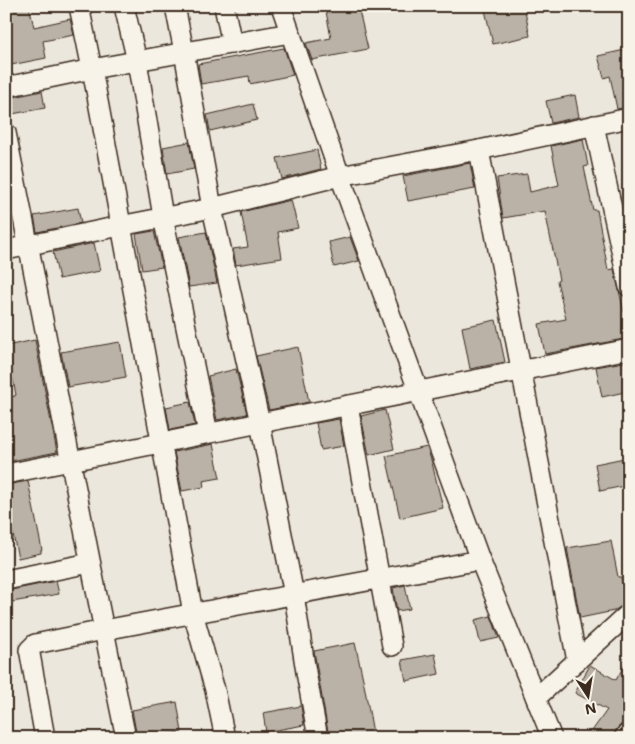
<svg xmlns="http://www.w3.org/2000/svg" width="635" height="744" viewBox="0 0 635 744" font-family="'Shantell Sans',sans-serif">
	<rect width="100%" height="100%" fill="#ece7dc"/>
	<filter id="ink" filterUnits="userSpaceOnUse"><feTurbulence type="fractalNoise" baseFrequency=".02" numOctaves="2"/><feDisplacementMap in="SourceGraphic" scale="10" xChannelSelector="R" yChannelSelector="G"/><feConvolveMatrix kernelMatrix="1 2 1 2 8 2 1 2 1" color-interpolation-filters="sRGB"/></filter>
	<g filter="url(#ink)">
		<g fill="#bab2a7" stroke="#3b2a1e">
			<path d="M 6,6 L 29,6 L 34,27 L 70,19 L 74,35 L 43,41 L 46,58 L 6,66 Z"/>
			<path d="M 325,6 L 358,6 L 368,49 L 312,60 L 306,43 L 331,38 Z"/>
			<path d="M 484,6 L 524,6 L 530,36 L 493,44 Z"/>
			<path d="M 284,48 L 293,75 L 250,84 L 249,76 L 201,84 L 198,64 Z"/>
			<path d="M 629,49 L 629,107 L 617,109 L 610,76 L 604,78 L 598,56 Z"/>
			<path d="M 42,91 L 45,108 L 12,114 L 9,98 Z"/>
			<path d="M 575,95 L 579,117 L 551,123 L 546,101 Z"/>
			<path d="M 253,104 L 257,120 L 210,131 L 207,115 Z"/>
			<path d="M 583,139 L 588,166 L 584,167 L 593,210 L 597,210 L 608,270 L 614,269 L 624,312 L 627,311 L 629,321 L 629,338 L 545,354 L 539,324 L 566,319 L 557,281 L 559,280 L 545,211 L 503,218 L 497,178 L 527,174 L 530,192 L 559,185 L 551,146 Z"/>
			<path d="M 189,142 L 194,169 L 167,174 L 163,147 Z"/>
			<path d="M 317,150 L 321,169 L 282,179 L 277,158 Z"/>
			<path d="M 470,163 L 475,189 L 408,201 L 403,176 Z"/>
			<path d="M 291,200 L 298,228 L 278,232 L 282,258 L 236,265 L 233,249 L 248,247 L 241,212 Z"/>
			<path d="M 78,208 L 81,223 L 37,232 L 34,216 Z"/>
			<path d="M 154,231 L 162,267 L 142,270 L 136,234 Z"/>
			<path d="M 206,232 L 217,283 L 189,287 L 179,237 Z"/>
			<path d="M 350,237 L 359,261 L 334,267 L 329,242 Z"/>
			<path d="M 94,243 L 100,271 L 59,279 L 53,252 Z"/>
			<path d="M 496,320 L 505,362 L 470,369 L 462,327 Z"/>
			<path d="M 35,340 L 57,452 L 6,462 L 6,398 L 15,396 L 15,395 L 16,395 L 6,346 Z"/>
			<path d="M 120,342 L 126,377 L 68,387 L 61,352 Z"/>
			<path d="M 298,347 L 309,402 L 269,410 L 256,356 Z"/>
			<path d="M 629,361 L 629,391 L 602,397 L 596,367 Z"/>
			<path d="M 236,369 L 247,414 L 217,420 L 208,376 Z"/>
			<path d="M 190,402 L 195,425 L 170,430 L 166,407 Z"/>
			<path d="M 385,410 L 394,449 L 369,455 L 361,416 Z"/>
			<path d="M 339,419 L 344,446 L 321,450 L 316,423 Z"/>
			<path d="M 213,444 L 220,478 L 203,481 L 204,487 L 182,491 L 174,452 Z"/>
			<path d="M 427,447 L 432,463 L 443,508 L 400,518 L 386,456 Z"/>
			<path d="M 629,457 L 629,485 L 600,491 L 595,464 Z"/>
			<path d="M 28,481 L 42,550 L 41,550 L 41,553 L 18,558 L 11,525 L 6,526 L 6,485 Z"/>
			<path d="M 611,541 L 618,577 L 621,577 L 627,605 L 623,605 L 614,611 L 580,618 L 567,548 Z"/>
			<path d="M 56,581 L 59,594 L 6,603 L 6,591 Z"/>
			<path d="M 405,585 L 410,609 L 397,611 L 393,588 Z"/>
			<path d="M 491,616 L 499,638 L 480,642 L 475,620 Z"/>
			<path d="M 355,643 L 363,679 L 374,738 L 329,738 L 314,651 Z"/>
			<path d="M 435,654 L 439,674 L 406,681 L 402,660 Z"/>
			<path d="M 629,657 L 629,715 L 622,725 L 617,729 L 613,738 L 587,738 L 607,710 L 575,693 L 590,665 L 616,680 Z"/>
			<path d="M 177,702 L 182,732 L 148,738 L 137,738 L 132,710 Z"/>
			<path d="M 301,706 L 304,725 L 266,732 L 263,713 Z"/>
		</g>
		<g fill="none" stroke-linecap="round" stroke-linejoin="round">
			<g stroke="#3b2a1e" stroke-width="22">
				<g id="minor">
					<path d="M 79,6 L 92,69 L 193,613 L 215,690 L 225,738"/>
					<path d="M 124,6 L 137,61 L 163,217 L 208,433"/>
					<path d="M 175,6 L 184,52 L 212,208 L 260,423 L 294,595 L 306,672 L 318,738"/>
					<path d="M 224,6 L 232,44"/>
					<path d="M 281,6 L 340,176 L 480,560 L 552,738"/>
					<path d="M 6,87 L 92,69 L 290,33"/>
					<path d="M 594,125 L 629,287"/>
					<path d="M 6,133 C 47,335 84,537 126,738"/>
					<path d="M 479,150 L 577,661"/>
					<path d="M 6,250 L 120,226 L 212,208 L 340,176 L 479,150 L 629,118"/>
					<path d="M 348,405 L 392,646"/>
					<path d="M 6,474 L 629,349"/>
					<path d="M 6,580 L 90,563"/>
					<path d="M 536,698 L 626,616"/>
					<path d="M 45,738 L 30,654 L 29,650 L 35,644 L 104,630 L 480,560"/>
				</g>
			</g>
			<g stroke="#3b2a1e" stroke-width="28">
				<path id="tertiary" d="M 627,738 L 629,736"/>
			</g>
			<use href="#minor" stroke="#f7f3e8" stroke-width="19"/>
			<use href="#tertiary" stroke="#f7f3e8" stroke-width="24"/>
		</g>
	</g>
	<rect width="635" height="744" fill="none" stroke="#f7f3e8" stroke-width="25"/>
	<rect x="12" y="12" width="610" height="719" fill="none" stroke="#3b2a1e" stroke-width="2" filter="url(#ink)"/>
	<g transform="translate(588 696) rotate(168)" stroke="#f7f3e8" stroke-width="4" paint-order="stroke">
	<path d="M0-4L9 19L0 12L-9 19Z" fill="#3b2a1e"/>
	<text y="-8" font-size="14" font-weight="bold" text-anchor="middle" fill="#3b2a1e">N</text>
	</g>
</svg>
